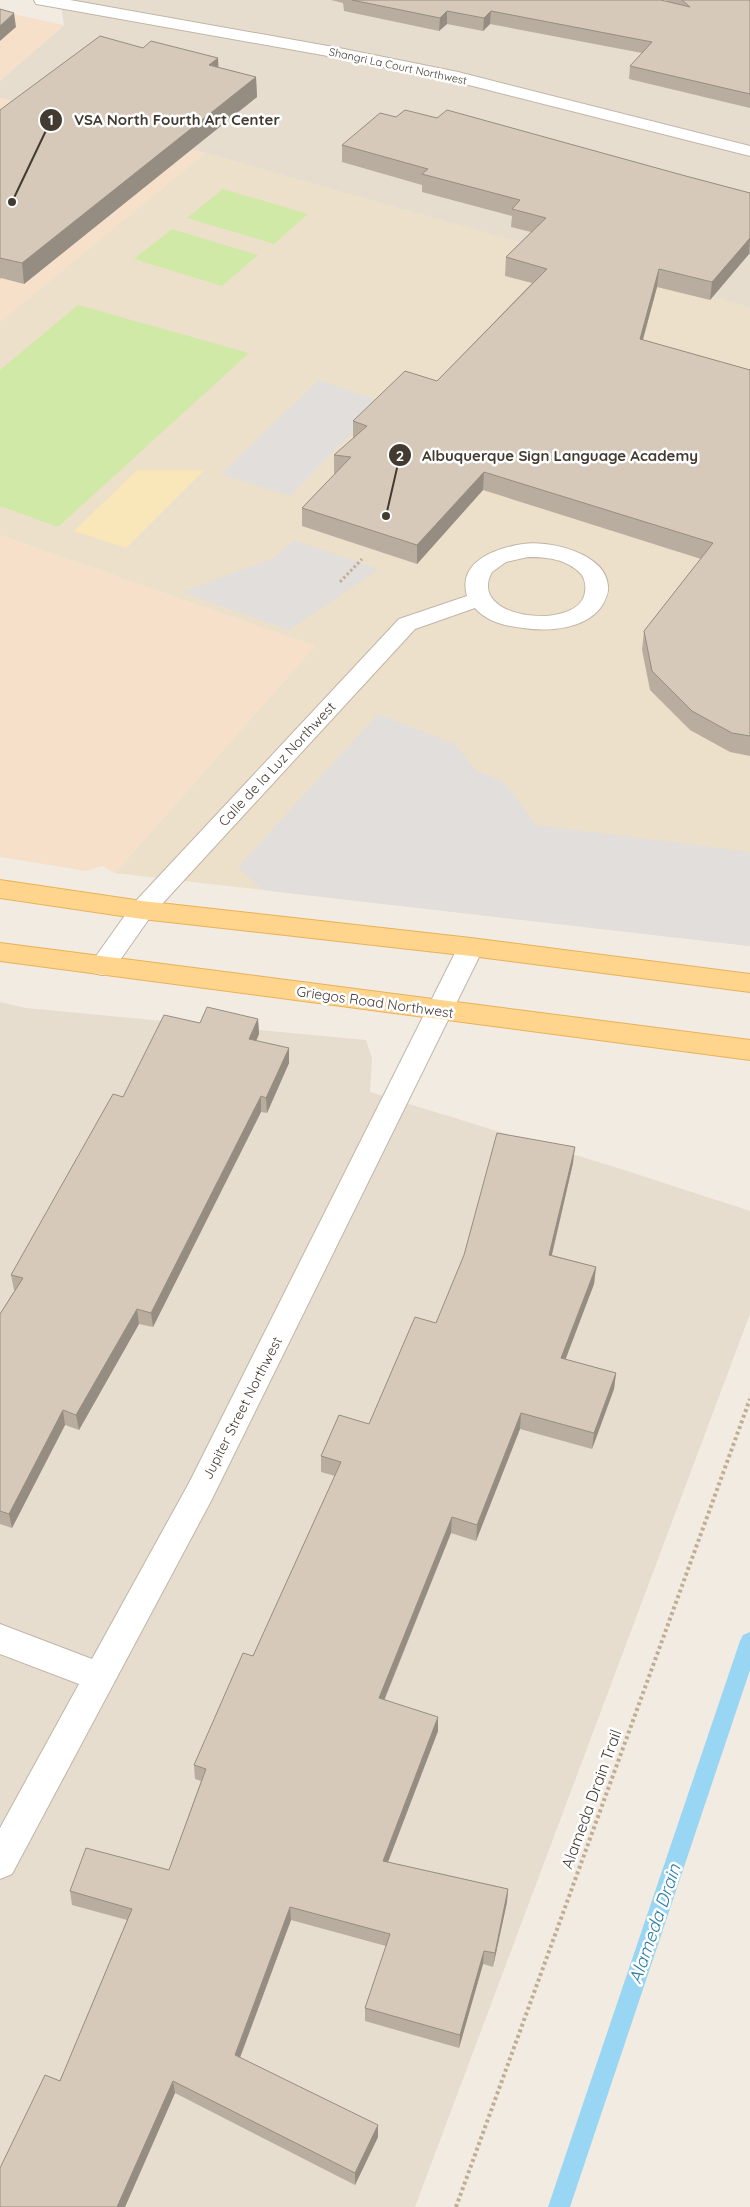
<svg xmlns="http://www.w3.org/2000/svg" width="750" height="2207" viewBox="0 0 750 2207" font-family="Quicksand,sans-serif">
	<rect width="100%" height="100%" fill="#f2ebe1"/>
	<g fill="#e6ddcf">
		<path d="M 60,0 L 691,0 L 750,14 L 750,309 L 205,153 L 0,98 L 0,81 L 64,25 Z"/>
		<path d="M 0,1002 L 26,1008 L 366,1040 L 372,1058 L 370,1092 L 621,1169 L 750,1211 L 750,1314 L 415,2207 L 0,2207 Z"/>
	</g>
	<g fill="#f6e0ca">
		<path d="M 0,11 L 64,25 L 0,81 Z"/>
		<path d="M 0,98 L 205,153 L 0,322 Z"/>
		<path d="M 0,535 L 315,646 L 115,873 L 102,866 L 86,871 L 0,857 Z"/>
	</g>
	<path fill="#ece0ca" d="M 205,153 L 750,307 L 750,946 L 115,873 L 315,646 L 0,535 L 0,322 Z"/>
	<g fill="#d1e9a7">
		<path d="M 223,189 L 308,214 L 274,244 L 187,218 Z"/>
		<path d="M 172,229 L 258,255 L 222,286 L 134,259 Z"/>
		<path d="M 78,305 L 249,353 L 58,527 L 0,506 L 0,370 Z"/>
	</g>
	<path fill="#f9e7ba" d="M 137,470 L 204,470 L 126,548 L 74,531 Z"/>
	<g fill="#e2dedb">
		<path d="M 319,380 L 382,402 L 290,496 L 221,474 Z"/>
		<path d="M 294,540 L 379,569 L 289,630 L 183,592 L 274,558 Z"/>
		<path d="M 378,714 L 455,744 L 475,770 L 505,783 L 536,825 L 750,852 L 750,946 L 263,890 L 238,867 Z"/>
	</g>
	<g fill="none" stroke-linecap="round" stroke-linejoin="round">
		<path fill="#99d6f3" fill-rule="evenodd" d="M 750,1632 L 750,1670 L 570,2207 L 548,2207 L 740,1641 L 743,1635 Z"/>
		<g stroke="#c0b5a7" stroke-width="2">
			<g id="minor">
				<path d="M 34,0 L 70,0 L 339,48 L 458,72 L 750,146 L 750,156 L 457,82 L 339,58 L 42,5 L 36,4 Z"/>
				<path d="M 523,544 C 549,540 606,553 608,586 C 609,592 606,598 603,604 C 588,629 550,632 523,628 C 506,626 487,622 475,608 L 415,629 L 151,916 L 111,973 L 102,975 L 93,973 L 89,966 L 133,904 L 399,619 L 467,596 C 457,561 497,548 523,544 ZM 528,557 C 547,557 567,559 581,574 C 585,579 586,586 585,592 C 580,632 465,620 492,572 L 506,562 Z"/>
				<path d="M 471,938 L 480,941 L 484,947 L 211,1501 L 12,1874 L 0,1879 L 0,1828 L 79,1684 L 0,1654 L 0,1624 L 92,1659 L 189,1483 L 458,947 L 462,941 Z"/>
			</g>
		</g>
		<g stroke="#e8b159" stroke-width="2">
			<g id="major">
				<path d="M 0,880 L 142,901 L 471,938 L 750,974 L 750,992 L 471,956 L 142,919 L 0,898 Z"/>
				<path d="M 0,943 L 750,1040 L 750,1060 L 0,961 Z"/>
			</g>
		</g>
		<path stroke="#c0ad94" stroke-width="3" stroke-dasharray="2.5 2.5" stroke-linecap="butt" d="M 340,582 L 362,559"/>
		<path stroke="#c0ad94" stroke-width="4" stroke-dasharray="3 3" stroke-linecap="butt" d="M 456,2207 L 750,1399"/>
		<use href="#minor" fill="#fff" fill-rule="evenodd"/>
		<use href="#major" fill="#ffd58d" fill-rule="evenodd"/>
	</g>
	<g fill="#b9ad9f">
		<path d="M 331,0 L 661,0 L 668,2 L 666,0 L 750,0 L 750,108 L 629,79 L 630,66 L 642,53 L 490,24 L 483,31 L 447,24 L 439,31 L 344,11 L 343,3 Z"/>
		<path d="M 143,48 L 218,58 L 218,67 L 256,77 L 257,97 L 24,284 L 1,278 L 0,279 L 0,110 Z"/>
		<path d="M 396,117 L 437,118 L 682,175 L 750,193 L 750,255 L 749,254 L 710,300 L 657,287 L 643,340 L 750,370 L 750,756 L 730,752 L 690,730 L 650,690 L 642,650 L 644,631 L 701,559 L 483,490 L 417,564 L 302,526 L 302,508 L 335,474 L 334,474 L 334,455 L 353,439 L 353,421 L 437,381 L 532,283 L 505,276 L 506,257 L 531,232 L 511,227 L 512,216 L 422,192 L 422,185 L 342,162 L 342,145 Z"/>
		<path d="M 258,1019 L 259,1034 L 256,1041 L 289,1048 L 289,1063 L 267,1113 L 261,1112 L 153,1327 L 139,1324 L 79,1430 L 65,1425 L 12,1528 L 0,1524 L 0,1314 L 15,1290 L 14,1290 L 11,1275 L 123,1097 L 200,1023 Z"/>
		<path d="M 573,1163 L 552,1255 L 596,1267 L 594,1284 L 565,1359 L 616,1373 L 614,1389 L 592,1449 L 520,1429 L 476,1541 L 451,1533 L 385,1699 L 438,1731 L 388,1862 L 508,1889 L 507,1902 L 493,1967 L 483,1964 L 459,2048 L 365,2021 L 365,2008 L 386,1946 L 291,1920 L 240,2058 L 378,2137 L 355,2185 L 175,2093 L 125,2207 L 0,2207 L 60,2081 L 127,1920 L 72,1905 L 70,1891 L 169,1870 L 201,1781 L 195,1779 L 194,1765 L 253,1656 L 335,1476 L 321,1472 L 321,1456 L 369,1424 L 436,1323 Z"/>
	</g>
	<g fill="#968d82">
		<path d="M 447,11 L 447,24 L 439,31 L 440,18 Z"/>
		<path d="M 491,11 L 490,24 L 483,31 L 484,18 Z"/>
		<path d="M 14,13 L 16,27 L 0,41 L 0,26 Z"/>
		<path d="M 218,58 L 219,78 L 209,65 Z"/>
		<path d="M 256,77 L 257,97 L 24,284 L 22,263 Z"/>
		<path d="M 750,238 L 749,254 L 710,300 L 712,282 Z"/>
		<path d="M 659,269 L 657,287 L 638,357 L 640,339 Z"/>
		<path d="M 484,472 L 483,490 L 417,564 L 417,545 Z"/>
		<path d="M 258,1019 L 259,1034 L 250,1055 L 249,1039 Z"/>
		<path d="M 289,1048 L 289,1063 L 267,1113 L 266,1098 Z"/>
		<path d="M 261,1096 L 261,1112 L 153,1327 L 151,1313 Z"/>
		<path d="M 575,1147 L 573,1163 L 548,1271 L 549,1255 Z"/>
		<path d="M 596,1267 L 594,1284 L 560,1374 L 561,1358 Z"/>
		<path d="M 137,1309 L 139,1324 L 79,1430 L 76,1415 Z"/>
		<path d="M 616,1373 L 614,1389 L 592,1449 L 594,1433 Z"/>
		<path d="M 63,1410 L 65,1425 L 12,1528 L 9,1514 Z"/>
		<path d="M 521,1413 L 520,1429 L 476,1541 L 477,1525 Z"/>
		<path d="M 452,1517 L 451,1533 L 379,1712 L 379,1698 Z"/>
		<path d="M 438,1717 L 438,1731 L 383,1875 L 383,1861 Z"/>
		<path d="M 508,1889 L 507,1902 L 493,1967 L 495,1953 Z"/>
		<path d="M 290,1907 L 291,1920 L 236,2068 L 235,2055 Z"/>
		<path d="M 484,1951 L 483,1964 L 459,2048 L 460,2035 Z"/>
		<path d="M 173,2081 L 175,2093 L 125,2207 L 117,2207 Z"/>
		<path d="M 378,2125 L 378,2137 L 355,2185 L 355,2173 Z"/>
	</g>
	<g fill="#d7c9b9" stroke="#968d82">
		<path d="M 352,0 L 661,0 L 690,7 L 682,0 L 750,0 L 750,94 L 630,66 L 652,42 L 491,11 L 484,18 L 447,11 L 440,18 Z"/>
		<path d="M 0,9 L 14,13 L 0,26 Z"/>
		<path d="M 100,36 L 143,48 L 151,41 L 218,58 L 209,65 L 256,77 L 22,263 L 0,258 L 0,110 Z"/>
		<path d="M 405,110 L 437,118 L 447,110 L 682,175 L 750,193 L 750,238 L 712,282 L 659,269 L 640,339 L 750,370 L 750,736 L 732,733 L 692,711 L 652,671 L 644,631 L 713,543 L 484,472 L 417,545 L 302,508 L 351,457 L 334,455 L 367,426 L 353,421 L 405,371 L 437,381 L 547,269 L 506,257 L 546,218 L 512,209 L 520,200 L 422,174 L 428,169 L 342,145 L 380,113 L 396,117 Z"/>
		<path d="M 207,1007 L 258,1019 L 249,1039 L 289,1048 L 266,1098 L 261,1096 L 151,1313 L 137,1309 L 76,1415 L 63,1410 L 9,1514 L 0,1511 L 0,1314 L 23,1278 L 11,1275 L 113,1094 L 123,1097 L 164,1015 L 200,1023 Z"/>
		<path d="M 497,1133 L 575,1147 L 549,1255 L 596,1267 L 561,1358 L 616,1373 L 594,1433 L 521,1413 L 477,1525 L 452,1517 L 379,1698 L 438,1717 L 383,1861 L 508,1889 L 495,1953 L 484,1951 L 460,2035 L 365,2008 L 390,1934 L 290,1907 L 235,2055 L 378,2125 L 355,2173 L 173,2081 L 117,2207 L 0,2207 L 0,2168 L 45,2075 L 60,2081 L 132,1909 L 70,1891 L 86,1848 L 169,1870 L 206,1769 L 194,1765 L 243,1653 L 253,1656 L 341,1462 L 321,1456 L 339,1415 L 369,1424 L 415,1317 L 436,1323 L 464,1255 Z"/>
	</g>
	<g text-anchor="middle" stroke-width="5" stroke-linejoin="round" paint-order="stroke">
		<g font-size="11" fill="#433b32" stroke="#fff">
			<text transform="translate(398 66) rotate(12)" y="4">Shangri La Court Northwest</text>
		</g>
		<g font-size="14" fill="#433b32" stroke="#fff">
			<text transform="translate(277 764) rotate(-47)" y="5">Calle de la Luz Northwest</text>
			<text transform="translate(375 1002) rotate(8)" y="5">Griegos Road Northwest</text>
			<text transform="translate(242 1408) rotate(-63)" y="5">Jupiter Street Northwest</text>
		</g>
		<g font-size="16" fill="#433b32" stroke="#fff">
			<text transform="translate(591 1799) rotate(-70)" y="6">Alameda Drain Trail</text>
		</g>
		<g font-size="18" font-style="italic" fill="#277daa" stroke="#fff">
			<text transform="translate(655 1924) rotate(-71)" y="6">Alameda Drain</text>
		</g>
	</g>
	<path fill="none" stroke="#433b32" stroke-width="2" d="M12 202L51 120M386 516L400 455"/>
	<g fill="#433b32" stroke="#fff" stroke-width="2">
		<circle cx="12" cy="202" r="5"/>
		<circle cx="386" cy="516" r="5"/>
		<circle cx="51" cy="120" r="12"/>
		<circle cx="400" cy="455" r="12"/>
	</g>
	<g font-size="15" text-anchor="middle" font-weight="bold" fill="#fff">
		<text x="51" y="125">1</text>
		<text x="400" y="461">2</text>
	</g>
	<g font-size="15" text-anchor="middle" font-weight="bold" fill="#433b32" stroke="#fff" stroke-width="5" stroke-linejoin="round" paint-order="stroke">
		<text x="177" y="125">VSA North Fourth Art Center</text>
		<text x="560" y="461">Albuquerque Sign Language Academy</text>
	</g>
</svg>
